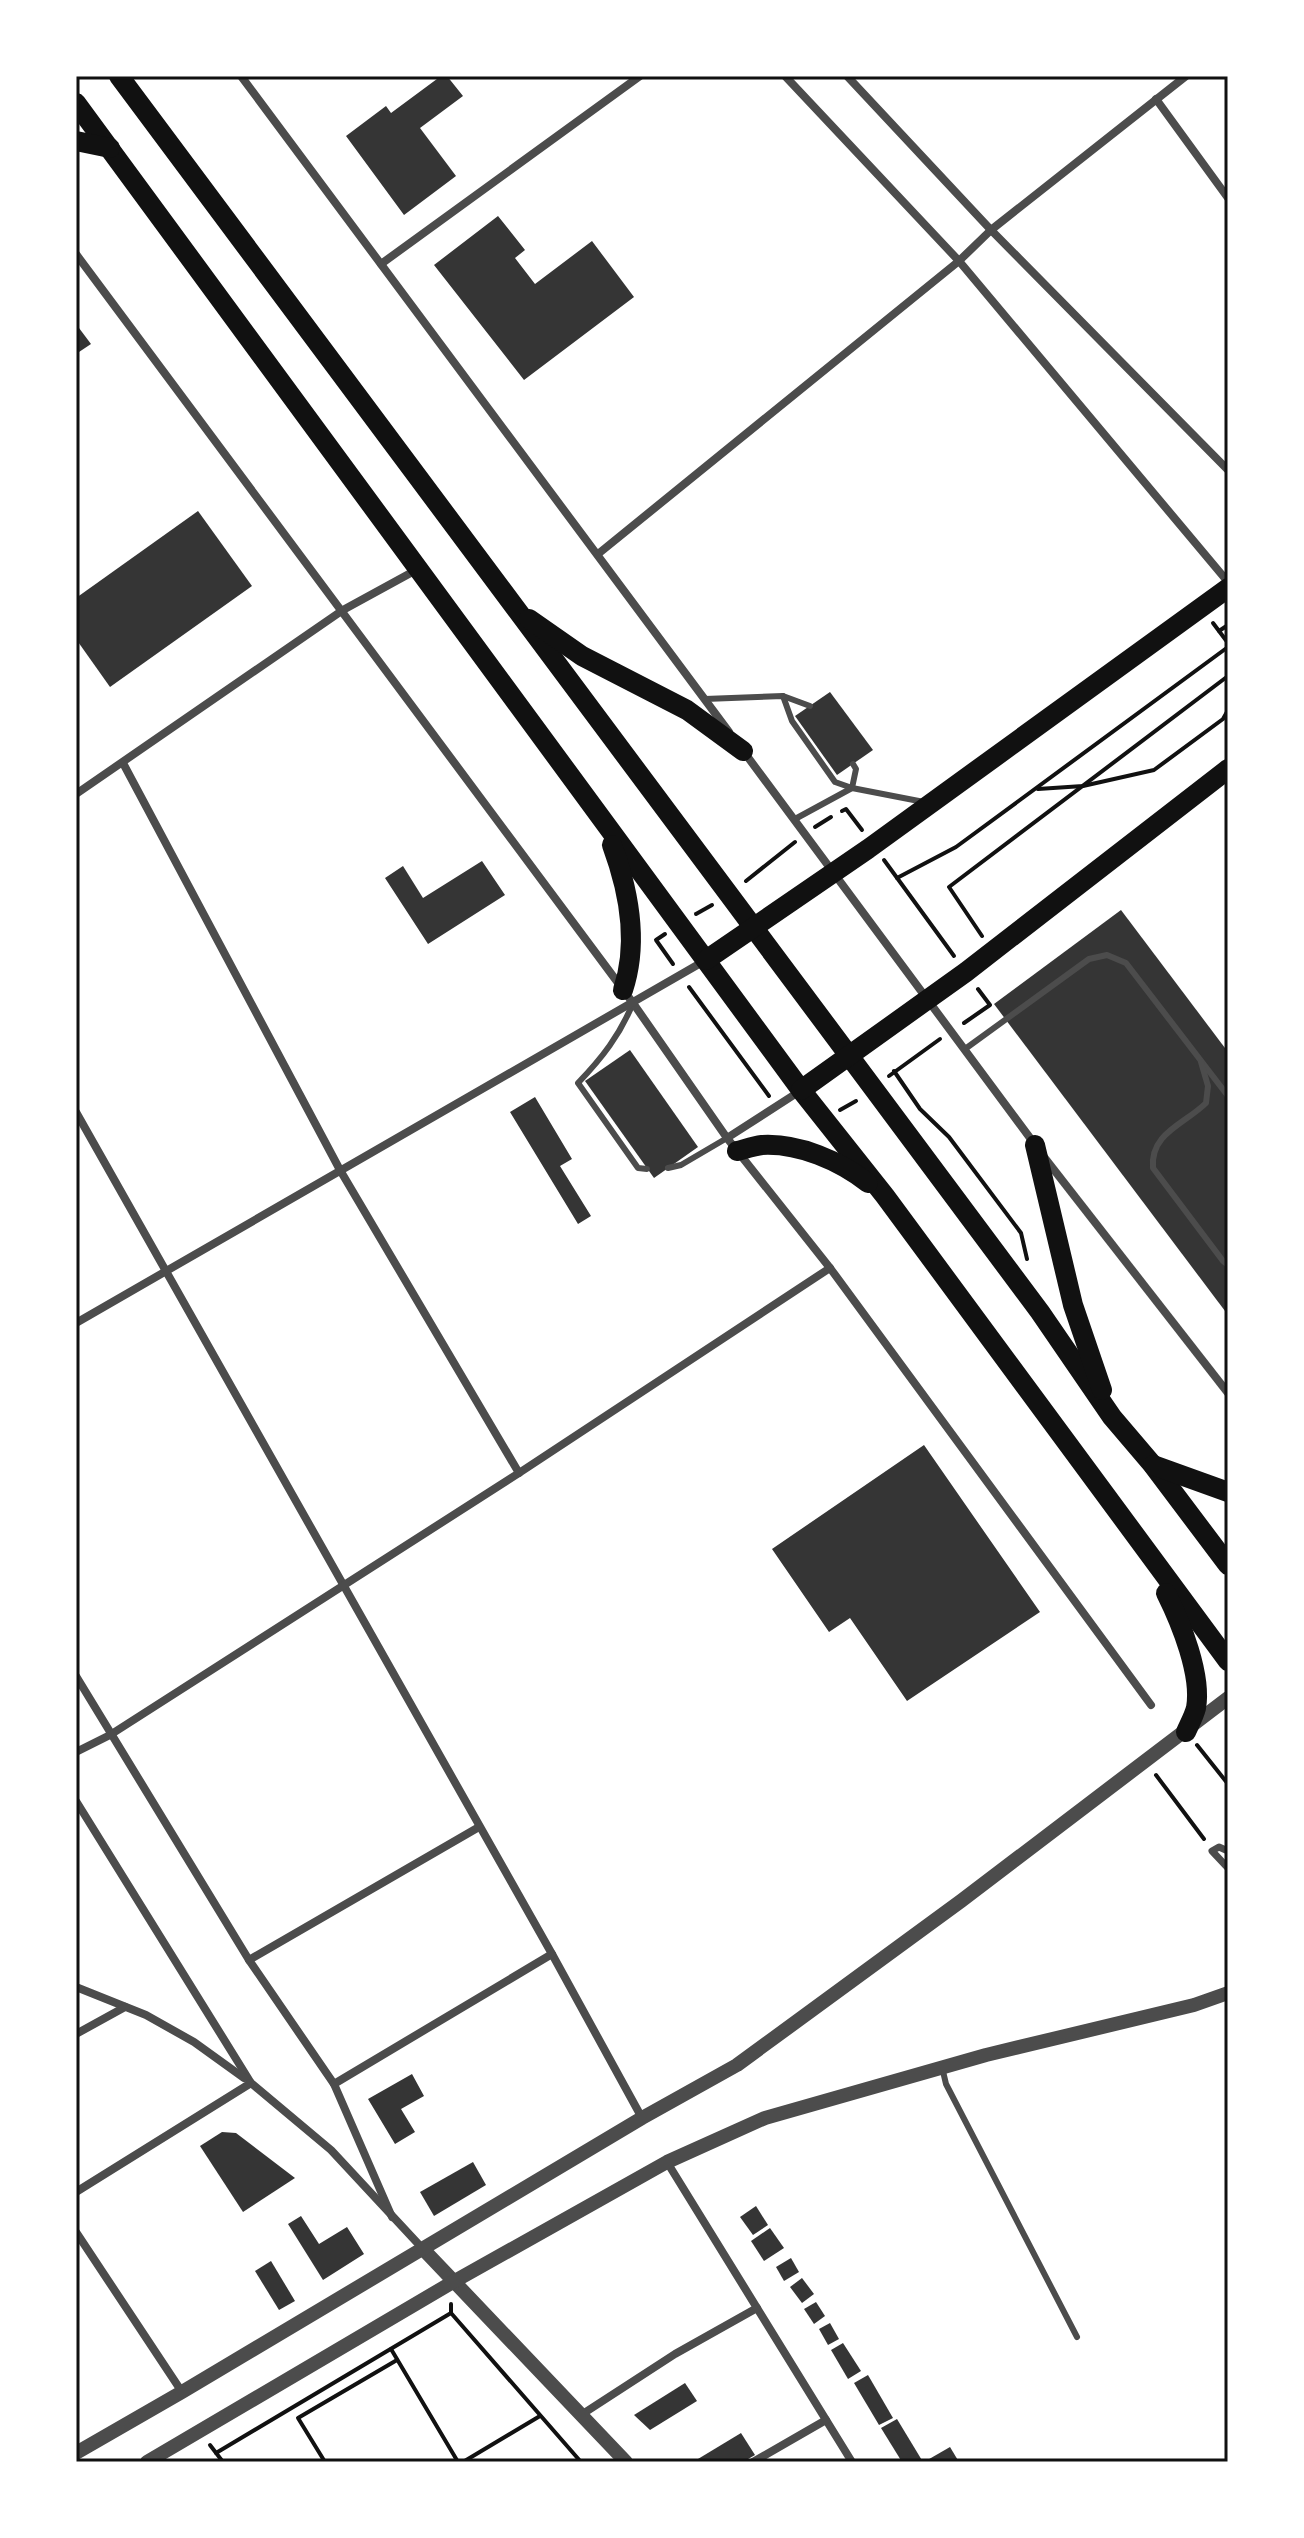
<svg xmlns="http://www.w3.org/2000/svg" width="1304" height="2538" viewBox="0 0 1304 2538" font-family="'PT Sans',sans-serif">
	<rect width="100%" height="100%" fill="#fff"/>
	<g fill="#353535">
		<path d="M 441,76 L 447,76 L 463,96 L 420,128 L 456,176 L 404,215 L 346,136 L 386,106 L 391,113 Z"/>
		<path d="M 498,216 L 525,250 L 515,258 L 535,284 L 592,241 L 634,297 L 524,380 L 434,265 Z"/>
		<path d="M 76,324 L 91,344 L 76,354 Z"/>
		<path d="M 198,511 L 252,586 L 110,687 L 76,639 L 76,598 Z"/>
		<path d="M 830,692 L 873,750 L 837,775 L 795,716 Z"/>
		<path d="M 482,861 L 505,895 L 428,944 L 385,878 L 403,866 L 423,898 Z"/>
		<path d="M 1121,910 L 1228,1052 L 1228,1315 L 994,1004 Z"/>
		<path d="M 630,1050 L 698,1147 L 654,1178 L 585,1081 Z"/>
		<path d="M 535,1097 L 572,1159 L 560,1166 L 591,1216 L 578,1224 L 510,1112 Z"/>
		<path d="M 924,1445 L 1040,1612 L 907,1701 L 850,1618 L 829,1632 L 772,1549 Z"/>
		<path d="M 412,2074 L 424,2096 L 401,2109 L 415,2132 L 395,2144 L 368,2099 Z"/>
		<path d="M 222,2132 L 236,2133 L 295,2178 L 243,2212 L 200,2146 Z"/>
		<path d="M 473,2162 L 486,2185 L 434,2216 L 420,2192 Z"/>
		<path d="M 756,2206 L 768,2225 L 753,2235 L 740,2217 Z"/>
		<path d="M 301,2216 L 319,2244 L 347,2227 L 364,2254 L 323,2280 L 288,2224 Z"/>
		<path d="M 770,2228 L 784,2248 L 764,2261 L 751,2241 Z"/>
		<path d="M 791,2258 L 799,2272 L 784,2281 L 776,2267 Z"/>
		<path d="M 271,2261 L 295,2301 L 279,2310 L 255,2271 Z"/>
		<path d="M 802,2278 L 814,2294 L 802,2303 L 790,2287 Z"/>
		<path d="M 816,2302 L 825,2316 L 814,2324 L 804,2309 Z"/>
		<path d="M 830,2323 L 839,2339 L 828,2345 L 819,2329 Z"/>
		<path d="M 843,2343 L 861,2371 L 848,2379 L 831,2350 Z"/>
		<path d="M 868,2375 L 893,2418 L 879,2425 L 854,2383 Z"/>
		<path d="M 685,2383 L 697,2401 L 650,2430 L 634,2415 Z"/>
		<path d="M 897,2419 L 923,2462 L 902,2462 L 881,2428 Z"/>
		<path d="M 741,2433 L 755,2455 L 743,2462 L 693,2462 Z"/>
		<path d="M 950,2447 L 959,2462 L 924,2462 Z"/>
	</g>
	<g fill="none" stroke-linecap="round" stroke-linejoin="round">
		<g stroke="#111" stroke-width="4">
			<path d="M 1213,623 L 1228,643"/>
			<path d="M 1219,631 L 1228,625"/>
			<path d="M 1038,789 L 1083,786 L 1154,770 L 1223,719 L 1228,710"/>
			<path d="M 842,811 L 846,809 L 862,830"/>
			<path d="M 815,827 L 831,817"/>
			<path d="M 884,860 L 954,956"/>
			<path d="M 897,878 L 956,847 L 1228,647"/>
			<path d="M 746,881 L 795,842"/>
			<path d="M 696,914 L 712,905"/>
			<path d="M 665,934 L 656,940 L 673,964"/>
			<path d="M 982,936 L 949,887 L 1228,676"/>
			<path d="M 689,987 L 769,1096"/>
			<path d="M 964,1023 L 990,1005 L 978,989"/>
			<path d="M 894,1071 L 920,1109 L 949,1137 L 1021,1233 L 1027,1259"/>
			<path d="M 889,1076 L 940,1039"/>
			<path d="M 840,1110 L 856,1101"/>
			<path d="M 1197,1745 L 1228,1784"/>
			<path d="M 1156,1775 L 1204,1839"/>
			<path d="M 451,2304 L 451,2313 L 581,2462"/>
			<path d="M 391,2349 L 458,2462"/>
			<path d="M 210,2445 L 223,2462"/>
			<path d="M 216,2453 L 451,2313"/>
			<path d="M 325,2462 L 298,2418 L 397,2360"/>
			<path d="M 463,2462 L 540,2416"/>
		</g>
		<g stroke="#4c4c4c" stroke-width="6">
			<path d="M 783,696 L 792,721 L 835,782 L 852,788 L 924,802"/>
			<path d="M 705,699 L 783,696 L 810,706"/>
			<path d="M 795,819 L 852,788 L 856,769 L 853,764"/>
			<path d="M 633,1003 C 620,1035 602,1058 578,1083 L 638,1168 L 647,1169"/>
			<path d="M 965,1049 L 1089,959 L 1107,955 L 1126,963 L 1228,1096"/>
			<path d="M 1201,1062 L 1208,1086 L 1206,1103 C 1185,1124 1150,1133 1153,1168 L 1223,1261 L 1228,1265"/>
			<path d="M 668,1168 L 681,1165 L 727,1138"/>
			<path d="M 942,2067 L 946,2084 L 1077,2337"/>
		</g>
		<path stroke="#4c4c4c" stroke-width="7" d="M 1228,1851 L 1219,1847 L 1212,1851 L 1228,1868"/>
		<g stroke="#4c4c4c" stroke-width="8">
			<path d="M 241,76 L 729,732"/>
			<path d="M 785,76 L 959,261 L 1228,582"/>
			<path d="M 847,76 L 991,230 L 1228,470"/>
			<path d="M 1156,99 L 1228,198"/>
			<path d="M 76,254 L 633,1003 L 727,1138 L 830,1268 L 1151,1705"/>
			<path d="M 381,264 L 640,76"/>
			<path d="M 598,554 L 959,261 L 991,230 L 1186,76"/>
			<path d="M 744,752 L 1036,1146"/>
			<path d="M 123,763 L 340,1170 L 519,1473"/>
			<path d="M 76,794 L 343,610 L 418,569"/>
			<path d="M 76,1112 L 552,1954 L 642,2118"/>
			<path d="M 727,1138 L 800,1091"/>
			<path d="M 1044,1157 L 1228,1393"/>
			<path d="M 76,1323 L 706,960"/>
			<path d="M 76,1676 L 249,1960 L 334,2084 L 392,2217"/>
			<path d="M 76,1752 L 110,1735 L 519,1473 L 830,1268"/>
			<path d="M 76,1801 L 251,2083 L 331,2150 L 423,2249"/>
			<path d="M 249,1960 L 479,1827"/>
			<path d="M 76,1987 L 146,2015 L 194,2042 L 244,2078"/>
			<path d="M 76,2034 L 125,2007"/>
			<path d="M 334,2084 L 552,1954"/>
			<path d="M 667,2162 L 852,2462"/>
			<path d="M 76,2192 L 251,2083"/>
			<path d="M 76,2232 L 182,2392"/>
			<path d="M 581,2415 L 675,2354 L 757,2308"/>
			<path d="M 753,2462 L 826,2420"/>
		</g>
		<g stroke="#4c4c4c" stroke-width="14">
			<path d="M 423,2249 L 626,2462"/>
			<path d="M 76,2453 L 182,2392 L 642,2118 L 737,2065 L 961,1901 L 1228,1698"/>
			<path d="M 147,2462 L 453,2282 L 667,2162 L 765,2118 L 986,2055 L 1194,2005 L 1228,1993"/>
		</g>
		<g stroke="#111" stroke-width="20">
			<path d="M 119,76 L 1040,1312 L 1112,1417 L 1152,1464 L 1228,1565"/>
			<path d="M 76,103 L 801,1090 L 885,1196 L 1228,1661"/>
			<path d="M 76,141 L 110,148"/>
			<path d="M 529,619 L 582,656 L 687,710 L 743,751"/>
			<path d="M 612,845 C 629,891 639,942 623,990"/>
			<path d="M 706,960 L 868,849 L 1228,588"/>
			<path d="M 801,1090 L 966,972 L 1228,769"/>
			<path d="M 1035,1145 L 1073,1305 L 1102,1390"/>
			<path d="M 737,1151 C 745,1149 754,1146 762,1145 C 799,1143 840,1161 868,1183"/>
			<path d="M 1153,1465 L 1228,1492"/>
			<path d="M 1166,1593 C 1181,1623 1202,1675 1196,1708 C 1194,1716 1189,1725 1186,1732"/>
		</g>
	</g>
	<rect width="1304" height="2538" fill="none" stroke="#ffffff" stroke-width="156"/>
	<rect x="78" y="78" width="1148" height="2382" fill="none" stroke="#111" stroke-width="3"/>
</svg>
